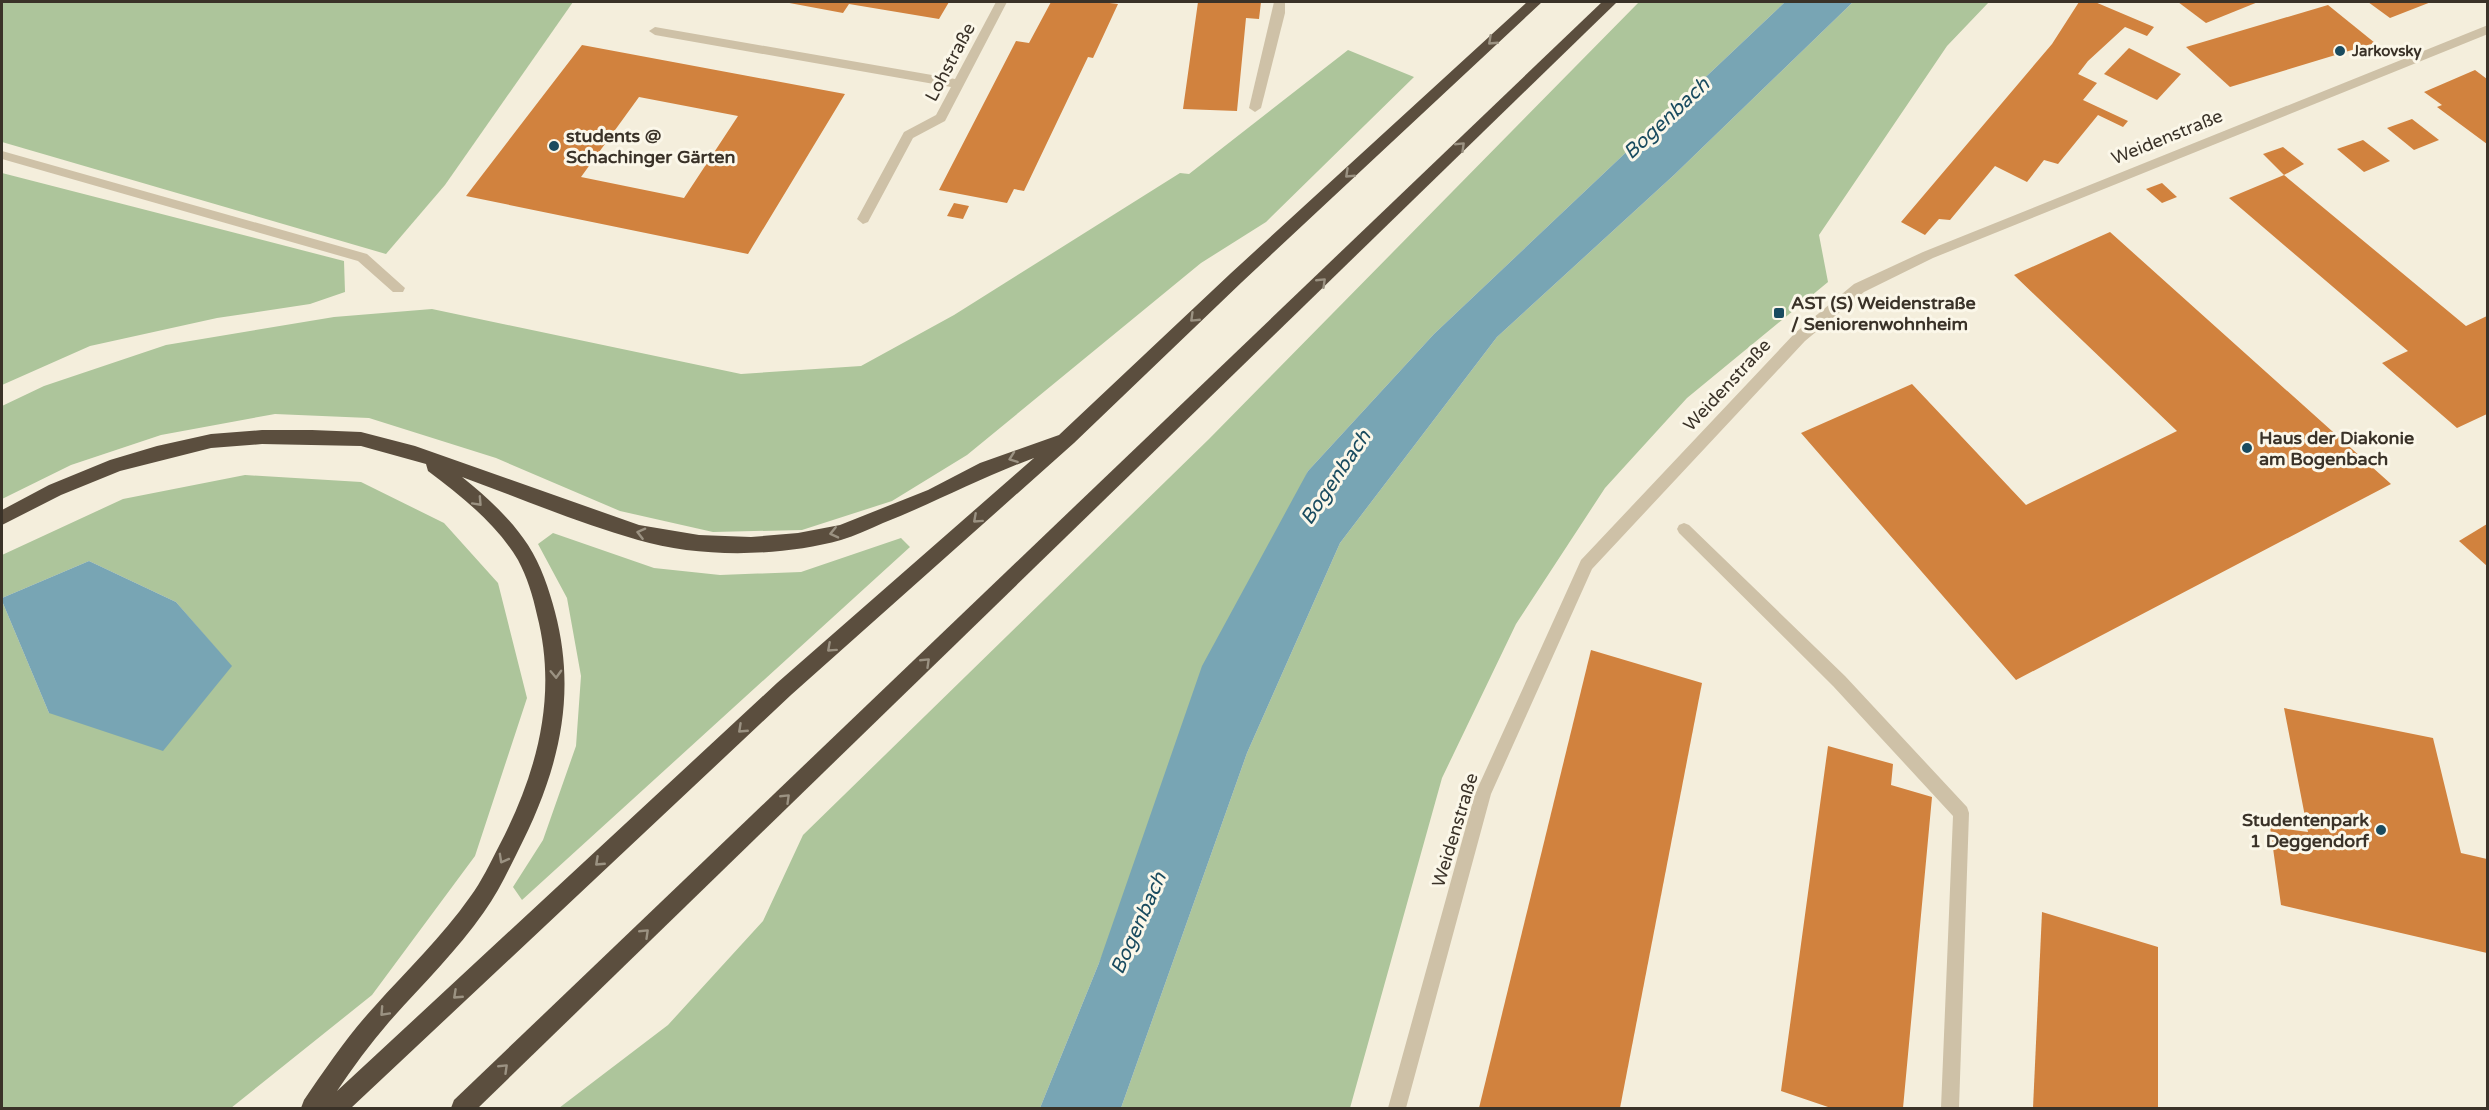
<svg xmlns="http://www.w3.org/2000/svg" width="2489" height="1110" viewBox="0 0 2489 1110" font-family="'Varela Round',sans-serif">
	<rect width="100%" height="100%" fill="#f4eedc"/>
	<g fill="#adc59b">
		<path d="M 2,2 L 573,2 L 445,185 L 386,254 L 2,142 Z"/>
		<path d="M 1639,2 L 1785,2 L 1434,334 L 1308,471 L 1099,963 L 1040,1108 L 559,1108 L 668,1025 L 763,921 L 803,835 L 1209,439 Z"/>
		<path d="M 1853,2 L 1989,2 L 1947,46 L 1819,235 L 1828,282 L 1687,398 L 1605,488 L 1516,624 L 1442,778 L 1350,1108 L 1121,1108 L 1247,753 L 1340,543 L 1497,337 L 1674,175 Z"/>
		<path d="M 1348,50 L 1414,77 L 1266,222 L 1201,263 L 967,455 L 892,501 L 802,530 L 713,532 L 620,511 L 496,458 L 369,418 L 275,414 L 161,435 L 71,465 L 2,499 L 2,406 L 44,386 L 166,345 L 334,317 L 432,309 L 741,374 L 861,366 L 954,315 L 1180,173 L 1189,174 Z"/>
		<path d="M 2,173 L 344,261 L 345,292 L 310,304 L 217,318 L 90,346 L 2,385 Z"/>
		<path d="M 245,475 L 361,482 L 444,523 L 498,583 L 527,698 L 475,856 L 372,995 L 231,1108 L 2,1108 L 2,601 L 49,713 L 231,666 L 176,602 L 89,561 L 2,598 L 2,555 L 123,499 Z"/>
		<path d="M 553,533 L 654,568 L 720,575 L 801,572 L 901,538 L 910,547 L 522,900 L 513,887 L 543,840 L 576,746 L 581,676 L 567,598 L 538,544 Z"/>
	</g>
	<g fill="#78a5b4">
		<path d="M 1785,2 L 1853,2 L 1674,175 L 1497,337 L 1340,543 L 1247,753 L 1121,1108 L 1040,1108 L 1099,963 L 1202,666 L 1308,471 L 1434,334 Z"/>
		<path d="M 89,561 L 176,602 L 232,666 L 163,751 L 49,713 L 2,601 L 2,598 Z"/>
	</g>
	<g fill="#d1823e" fill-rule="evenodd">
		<path d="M 784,2 L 949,2 L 939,19 L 849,4 L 843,13 Z"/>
		<path d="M 1051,2 L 1101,2 L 1118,4 L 1093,58 L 1088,57 L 1024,191 L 1014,189 L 1007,203 L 939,190 L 1016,41 L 1029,43 Z"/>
		<path d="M 1198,2 L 1261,2 L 1259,19 L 1246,18 L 1237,111 L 1183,109 Z"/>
		<path d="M 2079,2 L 2095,2 L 2154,27 L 2147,36 L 2125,27 L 2088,61 L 2078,74 L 2097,83 L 2083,100 L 2128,121 L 2123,127 L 2098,115 L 2058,164 L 2044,160 L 2027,182 L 1995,166 L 1950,220 L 1939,219 L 1925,235 L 1901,222 L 2052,44 Z"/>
		<path d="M 2178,2 L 2258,2 L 2206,23 Z"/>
		<path d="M 2368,2 L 2431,2 L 2390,18 Z"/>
		<path d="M 2328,5 L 2375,43 L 2230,87 L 2186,47 Z"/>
		<path d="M 582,45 L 845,94 L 748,254 L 466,196 ZM 639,97 L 738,116 L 684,198 L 581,177 Z"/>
		<path d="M 2129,48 L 2181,74 L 2157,100 L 2104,74 Z"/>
		<path d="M 2475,70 L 2487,79 L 2487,144 L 2437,107 L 2442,105 L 2424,92 Z"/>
		<path d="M 2412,119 L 2439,140 L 2414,150 L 2387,128 Z"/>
		<path d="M 2363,140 L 2390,161 L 2364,172 L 2337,149 Z"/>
		<path d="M 2283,147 L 2304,164 L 2284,175 L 2263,154 Z"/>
		<path d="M 2284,175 L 2466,326 L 2487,316 L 2487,414 L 2457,428 L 2382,363 L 2408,351 L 2229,198 Z"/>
		<path d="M 2162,183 L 2177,197 L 2162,203 L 2146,189 Z"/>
		<path d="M 954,203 L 969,206 L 963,219 L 947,216 Z"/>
		<path d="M 2110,232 L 2391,484 L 2016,680 L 1801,433 L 1912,384 L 2026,505 L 2177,431 L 2014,275 Z"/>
		<path d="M 2487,524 L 2487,566 L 2459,541 Z"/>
		<path d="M 1591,650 L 1702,683 L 1620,1108 L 1479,1108 Z"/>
		<path d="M 2284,708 L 2433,738 L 2461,853 L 2487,859 L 2487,953 L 2281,905 L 2270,827 L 2308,832 Z"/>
		<path d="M 1828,746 L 1893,764 L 1891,785 L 1932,797 L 1903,1108 L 1831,1108 L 1781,1091 Z"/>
		<path d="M 2042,912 L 2158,947 L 2158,1108 L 2033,1108 Z"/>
	</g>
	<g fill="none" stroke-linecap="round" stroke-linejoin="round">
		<g fill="#cec1a7" fill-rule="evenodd">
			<path d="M 996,2 L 1007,2 L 945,121 L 913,138 L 868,222 L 863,224 L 857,219 L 904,132 L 936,115 L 951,87 L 655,35 L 649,31 L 655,27 L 955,79 Z"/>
			<path d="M 1274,2 L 1285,2 L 1285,13 L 1261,108 L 1255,112 L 1249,108 Z"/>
			<path d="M 2488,25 L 2488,34 L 1933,258 L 1864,292 L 1805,341 L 1592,569 L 1491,794 L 1406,1108 L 1388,1108 L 1475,794 L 1581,560 L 1795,333 L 1854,284 L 1923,252 Z"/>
			<path d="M 2,151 L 367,254 L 405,288 L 403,292 L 393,292 L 358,261 L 2,159 Z"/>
			<path d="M 1684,523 L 1689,525 L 1845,676 L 1967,807 L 1969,813 L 1959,1108 L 1941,1108 L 1953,816 L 1833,686 L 1679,533 L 1677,529 L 1679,525 Z"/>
		</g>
		<g fill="#5b4e3e" fill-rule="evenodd">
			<path d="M 1527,2 L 1542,2 L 1242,282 L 1074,443 L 791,695 L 351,1108 L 301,1108 L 304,1100 C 326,1068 348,1035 375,1006 C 407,970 442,937 470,897 C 482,881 490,863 499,846 C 537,773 558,696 537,615 C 533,596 527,577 518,560 C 496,523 461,496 428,471 L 426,464 L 361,446 L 262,444 L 211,448 L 120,471 L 61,495 L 2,525 L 2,510 L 49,485 L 110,460 L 157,446 L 211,434 L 262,430 L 312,430 L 361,432 L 415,446 L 639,525 L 699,535 L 751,537 L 798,533 L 840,525 L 928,490 L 980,463 L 1059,435 L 1230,274 ZM 1034,458 L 777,683 L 337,1091 C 353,1067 370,1044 389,1022 C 421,986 456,952 484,912 C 497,894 507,873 517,853 C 557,775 578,699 555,612 C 549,589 541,565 528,545 C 510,518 486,496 462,477 C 520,498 578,523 638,540 C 699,558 779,557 841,540 C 855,536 869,529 883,523 C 934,503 982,477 1034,458 Z"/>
			<path d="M 1602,2 L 1617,2 L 478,1108 L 451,1108 L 454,1100 Z"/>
		</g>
	</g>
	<defs><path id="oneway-chevron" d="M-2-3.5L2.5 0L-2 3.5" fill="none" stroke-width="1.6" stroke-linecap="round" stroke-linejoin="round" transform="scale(1.5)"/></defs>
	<g stroke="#9b9282">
		<use href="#oneway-chevron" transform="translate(1492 41) rotate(137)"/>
		<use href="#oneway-chevron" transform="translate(1461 146) rotate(-44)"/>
		<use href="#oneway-chevron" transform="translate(1349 174) rotate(137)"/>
		<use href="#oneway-chevron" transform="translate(1322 282) rotate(-44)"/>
		<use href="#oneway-chevron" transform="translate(1194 318) rotate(136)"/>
		<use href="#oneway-chevron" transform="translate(1013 458) rotate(160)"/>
		<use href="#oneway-chevron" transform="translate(478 502) rotate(47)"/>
		<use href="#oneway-chevron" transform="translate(977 519) rotate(138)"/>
		<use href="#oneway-chevron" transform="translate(641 533) rotate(-166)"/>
		<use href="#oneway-chevron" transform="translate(834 533) rotate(167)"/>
		<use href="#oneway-chevron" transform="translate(831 648) rotate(138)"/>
		<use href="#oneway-chevron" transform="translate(926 662) rotate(-44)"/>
		<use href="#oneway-chevron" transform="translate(556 674) rotate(88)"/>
		<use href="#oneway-chevron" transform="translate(742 729) rotate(137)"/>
		<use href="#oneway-chevron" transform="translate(786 798) rotate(-44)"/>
		<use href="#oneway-chevron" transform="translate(503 859) rotate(119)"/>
		<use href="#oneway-chevron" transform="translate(599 862) rotate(137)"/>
		<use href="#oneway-chevron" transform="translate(645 933) rotate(-44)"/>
		<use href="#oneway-chevron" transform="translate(457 995) rotate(137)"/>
		<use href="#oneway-chevron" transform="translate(384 1012) rotate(133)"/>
		<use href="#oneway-chevron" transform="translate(504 1068) rotate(-44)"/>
	</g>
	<g fill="#194b5f" stroke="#fbf7e9" stroke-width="2">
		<circle cx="2340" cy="51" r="6"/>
		<circle cx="554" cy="146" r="6"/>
		<rect x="1773" y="307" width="12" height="12" rx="3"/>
		<circle cx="2247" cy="448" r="6"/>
		<circle cx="2381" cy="830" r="6"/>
	</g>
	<g text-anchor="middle" stroke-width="6" stroke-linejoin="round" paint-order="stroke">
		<g font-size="15" font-weight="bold" fill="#3a3228" stroke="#fbf7e9" text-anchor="start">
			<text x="2352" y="56">Jarkovsky</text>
		</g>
		<g font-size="18" fill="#3a3228" stroke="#fbf7e9">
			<text transform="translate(950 62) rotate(-62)" y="6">Lohstraße</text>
			<text transform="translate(2167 137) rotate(-22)" y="6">Weidenstraße</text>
			<text transform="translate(1727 385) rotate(-47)" y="6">Weidenstraße</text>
			<text transform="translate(1455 830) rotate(-73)" y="6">Weidenstraße</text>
		</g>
		<g font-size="18" font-weight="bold" fill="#3a3228" stroke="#fbf7e9" text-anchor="start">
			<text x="566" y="142">students @<tspan x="566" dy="21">Schachinger Gärten</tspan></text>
			<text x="1791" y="309">AST (S) Weidenstraße<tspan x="1791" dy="21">/ Seniorenwohnheim</tspan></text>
			<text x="2259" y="444">Haus der Diakonie<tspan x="2259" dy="21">am Bogenbach</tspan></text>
			<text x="2369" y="826" text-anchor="end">Studentenpark<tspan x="2369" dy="21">1 Deggendorf</tspan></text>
		</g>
		<g font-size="20" font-style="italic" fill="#194b5f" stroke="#fbf7e9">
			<text transform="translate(1666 118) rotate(-43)" y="7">Bogenbach</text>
			<text transform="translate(1335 477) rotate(-56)" y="7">Bogenbach</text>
			<text transform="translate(1138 923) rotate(-66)" y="7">Bogenbach</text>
		</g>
	</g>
	<rect width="2489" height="1110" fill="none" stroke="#3a3228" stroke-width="6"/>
</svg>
